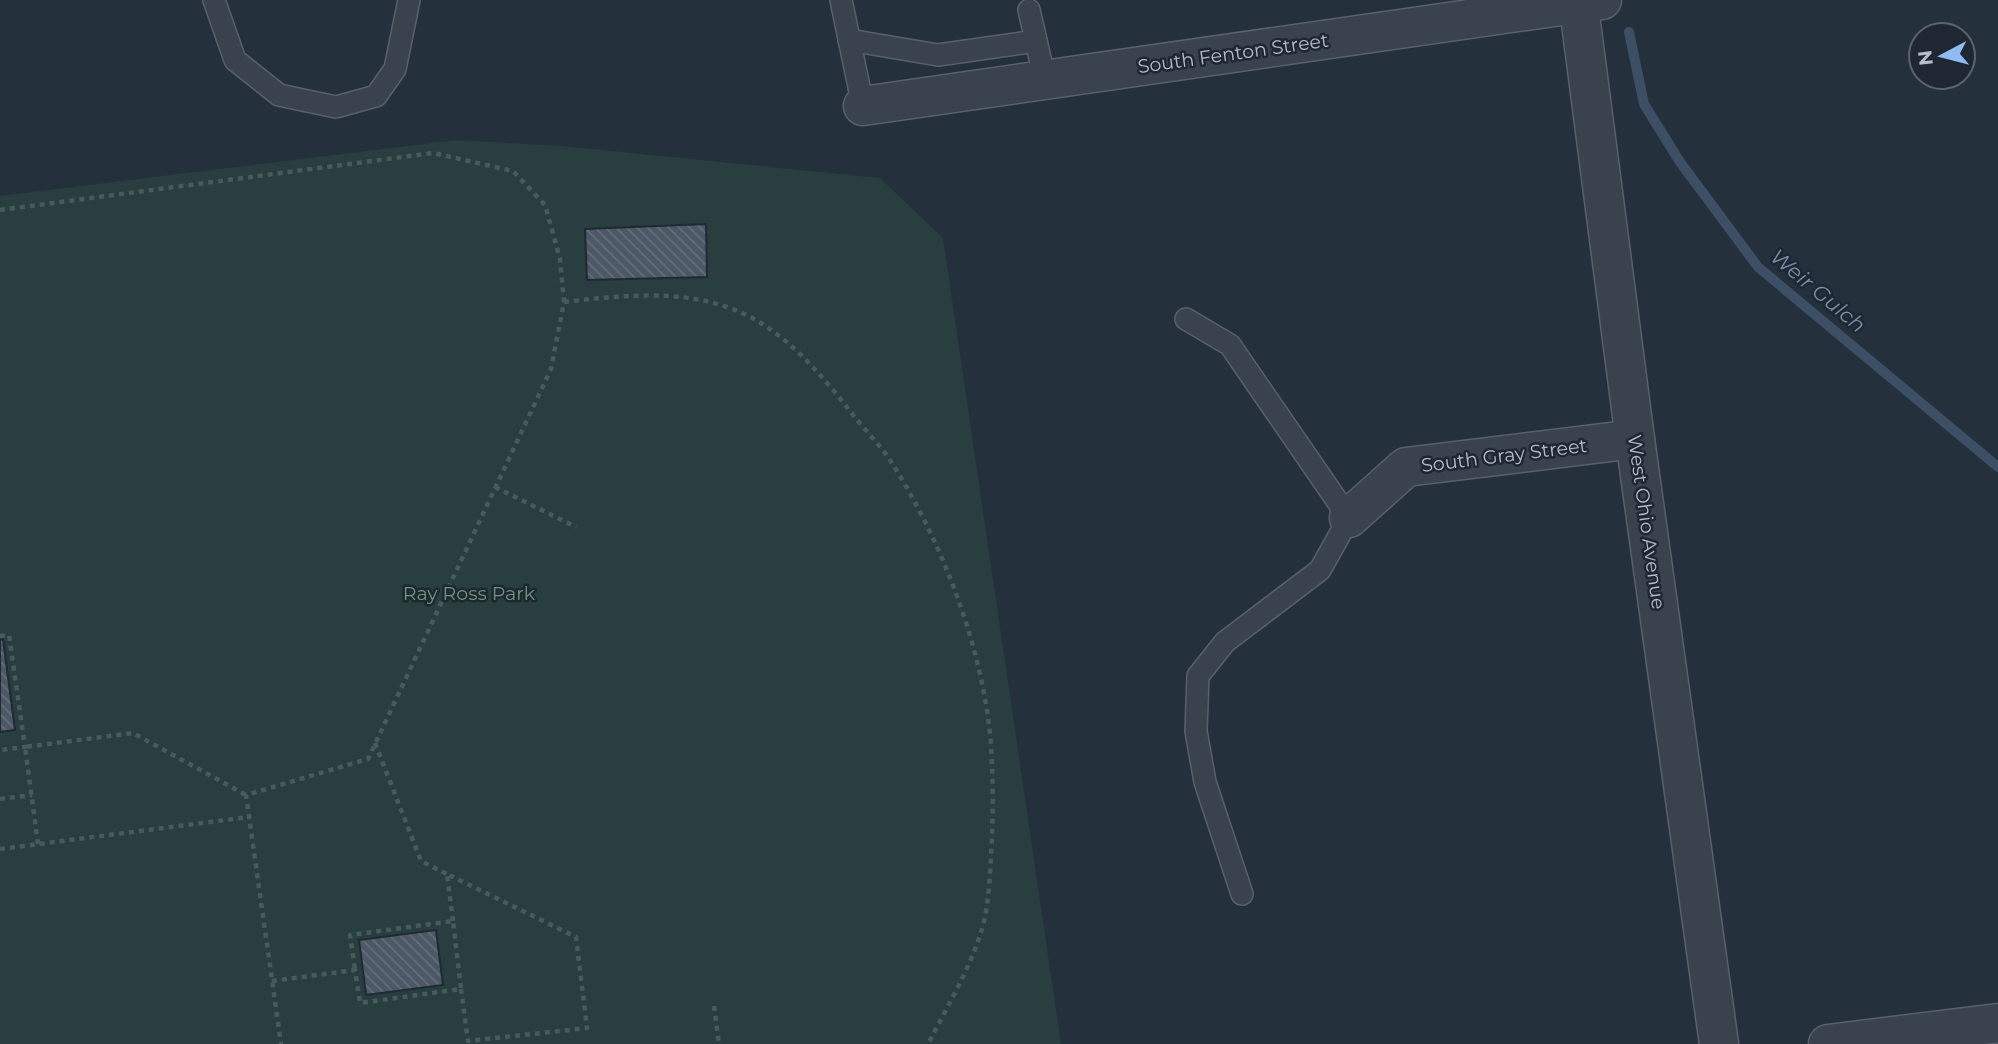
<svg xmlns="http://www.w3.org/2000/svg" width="1998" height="1044" viewBox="0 0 1998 1044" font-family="Montserrat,sans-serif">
	<defs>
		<pattern id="building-back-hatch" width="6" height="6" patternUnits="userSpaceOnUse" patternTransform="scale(1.75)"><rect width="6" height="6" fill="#4c5865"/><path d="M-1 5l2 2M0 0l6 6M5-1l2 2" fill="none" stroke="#646e7a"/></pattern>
	</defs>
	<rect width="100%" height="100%" fill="#25303d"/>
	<path fill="#283e3f" d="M 456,140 L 562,146 L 880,178 L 943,238 L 1061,1044 L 0,1044 L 0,196 Z"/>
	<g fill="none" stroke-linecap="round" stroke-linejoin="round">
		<path stroke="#3c4f65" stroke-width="10" d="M 1629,32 L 1644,104 L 1680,162 L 1758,267 L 1998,467"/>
	</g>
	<g fill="url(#building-back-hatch)" stroke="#202934" stroke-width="2">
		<path d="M 706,224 L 707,277 L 587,280 L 585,229 Z"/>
		<path d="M 3,639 L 15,730 L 0,732 L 0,640 Z"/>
		<path d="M 436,930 L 443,985 L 366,995 L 359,940 Z"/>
	</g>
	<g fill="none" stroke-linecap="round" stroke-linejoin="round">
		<g stroke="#57606b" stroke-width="24">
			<g id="service">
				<path d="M 214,0 L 235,60 L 279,95 L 336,107 L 376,96 L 395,69 L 409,0"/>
				<path d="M 841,0 L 863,106"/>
				<path d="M 1029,10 L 1045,80"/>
				<path d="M 849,40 L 938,55 L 1036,41"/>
				<path d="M 1186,319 L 1230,345 L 1349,518 L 1320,570 L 1225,642 L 1198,676 L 1196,731 L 1205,782 L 1242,894"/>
			</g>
		</g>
		<g stroke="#57606b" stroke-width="41">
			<g id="minor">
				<path d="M 1578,0 L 1635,439 L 1719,1044"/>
				<path d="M 863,106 L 1602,0"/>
				<path d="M 1349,518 L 1406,467 L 1635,439"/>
			</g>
		</g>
		<g stroke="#57606b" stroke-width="41">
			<path id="tertiary" d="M 1828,1044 L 1998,1023"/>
		</g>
		<g stroke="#475b5d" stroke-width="4.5" stroke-dasharray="5 5" stroke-linecap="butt">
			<path d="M 0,210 L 433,153 L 513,171 L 545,205 L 560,259 L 564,302 L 551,369 L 368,759 L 246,795 L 281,1044"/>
			<path d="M 564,302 C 619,296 674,289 727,307 C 781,325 820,373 854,416 C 865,430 878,443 888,457 C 941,538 983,647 991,744 C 993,776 993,807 992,839 C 990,868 990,901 982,929 C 970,969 947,1007 928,1044"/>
			<path d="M 495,487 L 576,527"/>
			<path d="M 0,636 L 9,635 L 25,747 L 0,750"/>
			<path d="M 375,743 L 421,861 L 447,874"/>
			<path d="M 0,799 L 32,795"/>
			<path d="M 38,844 L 25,747 L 133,733 L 246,795"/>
			<path d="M 0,849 L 249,817"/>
			<path d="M 453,921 L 447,874 L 576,937 L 587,1028 L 468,1041 L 461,989"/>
			<path d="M 272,981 L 355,970 L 360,1003 L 461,989 L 453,921 L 350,935 L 355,970"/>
			<path d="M 714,1006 L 719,1044"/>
		</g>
		<use href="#service" stroke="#39424d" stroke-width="21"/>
		<use href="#minor" stroke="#39424d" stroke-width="38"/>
		<use href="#tertiary" stroke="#39424d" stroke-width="38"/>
	</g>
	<g text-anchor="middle" stroke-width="5" stroke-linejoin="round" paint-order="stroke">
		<g font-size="19" fill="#b5bdc8" stroke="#1e2732">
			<text transform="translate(1233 53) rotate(-8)" y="7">South Fenton Street</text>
			<text transform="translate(1504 455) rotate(-7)" y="7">South Gray Street</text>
			<text transform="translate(1647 522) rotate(82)" y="7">West Ohio Avenue</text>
		</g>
		<g font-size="19" fill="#6e9775" stroke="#1e2732">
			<text x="469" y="600">Ray Ross Park</text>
		</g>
		<g font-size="21" font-style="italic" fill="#778faa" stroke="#1e2732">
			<text transform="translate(1818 291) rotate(40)" y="7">Weir Gulch</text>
		</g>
	</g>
	<g transform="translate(1942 56) rotate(263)"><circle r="33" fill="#1e2732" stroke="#5a636e" stroke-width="2"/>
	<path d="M0-5L12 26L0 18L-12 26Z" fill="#90baf2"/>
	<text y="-10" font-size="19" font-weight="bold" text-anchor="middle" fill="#b5bdc8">N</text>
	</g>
</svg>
